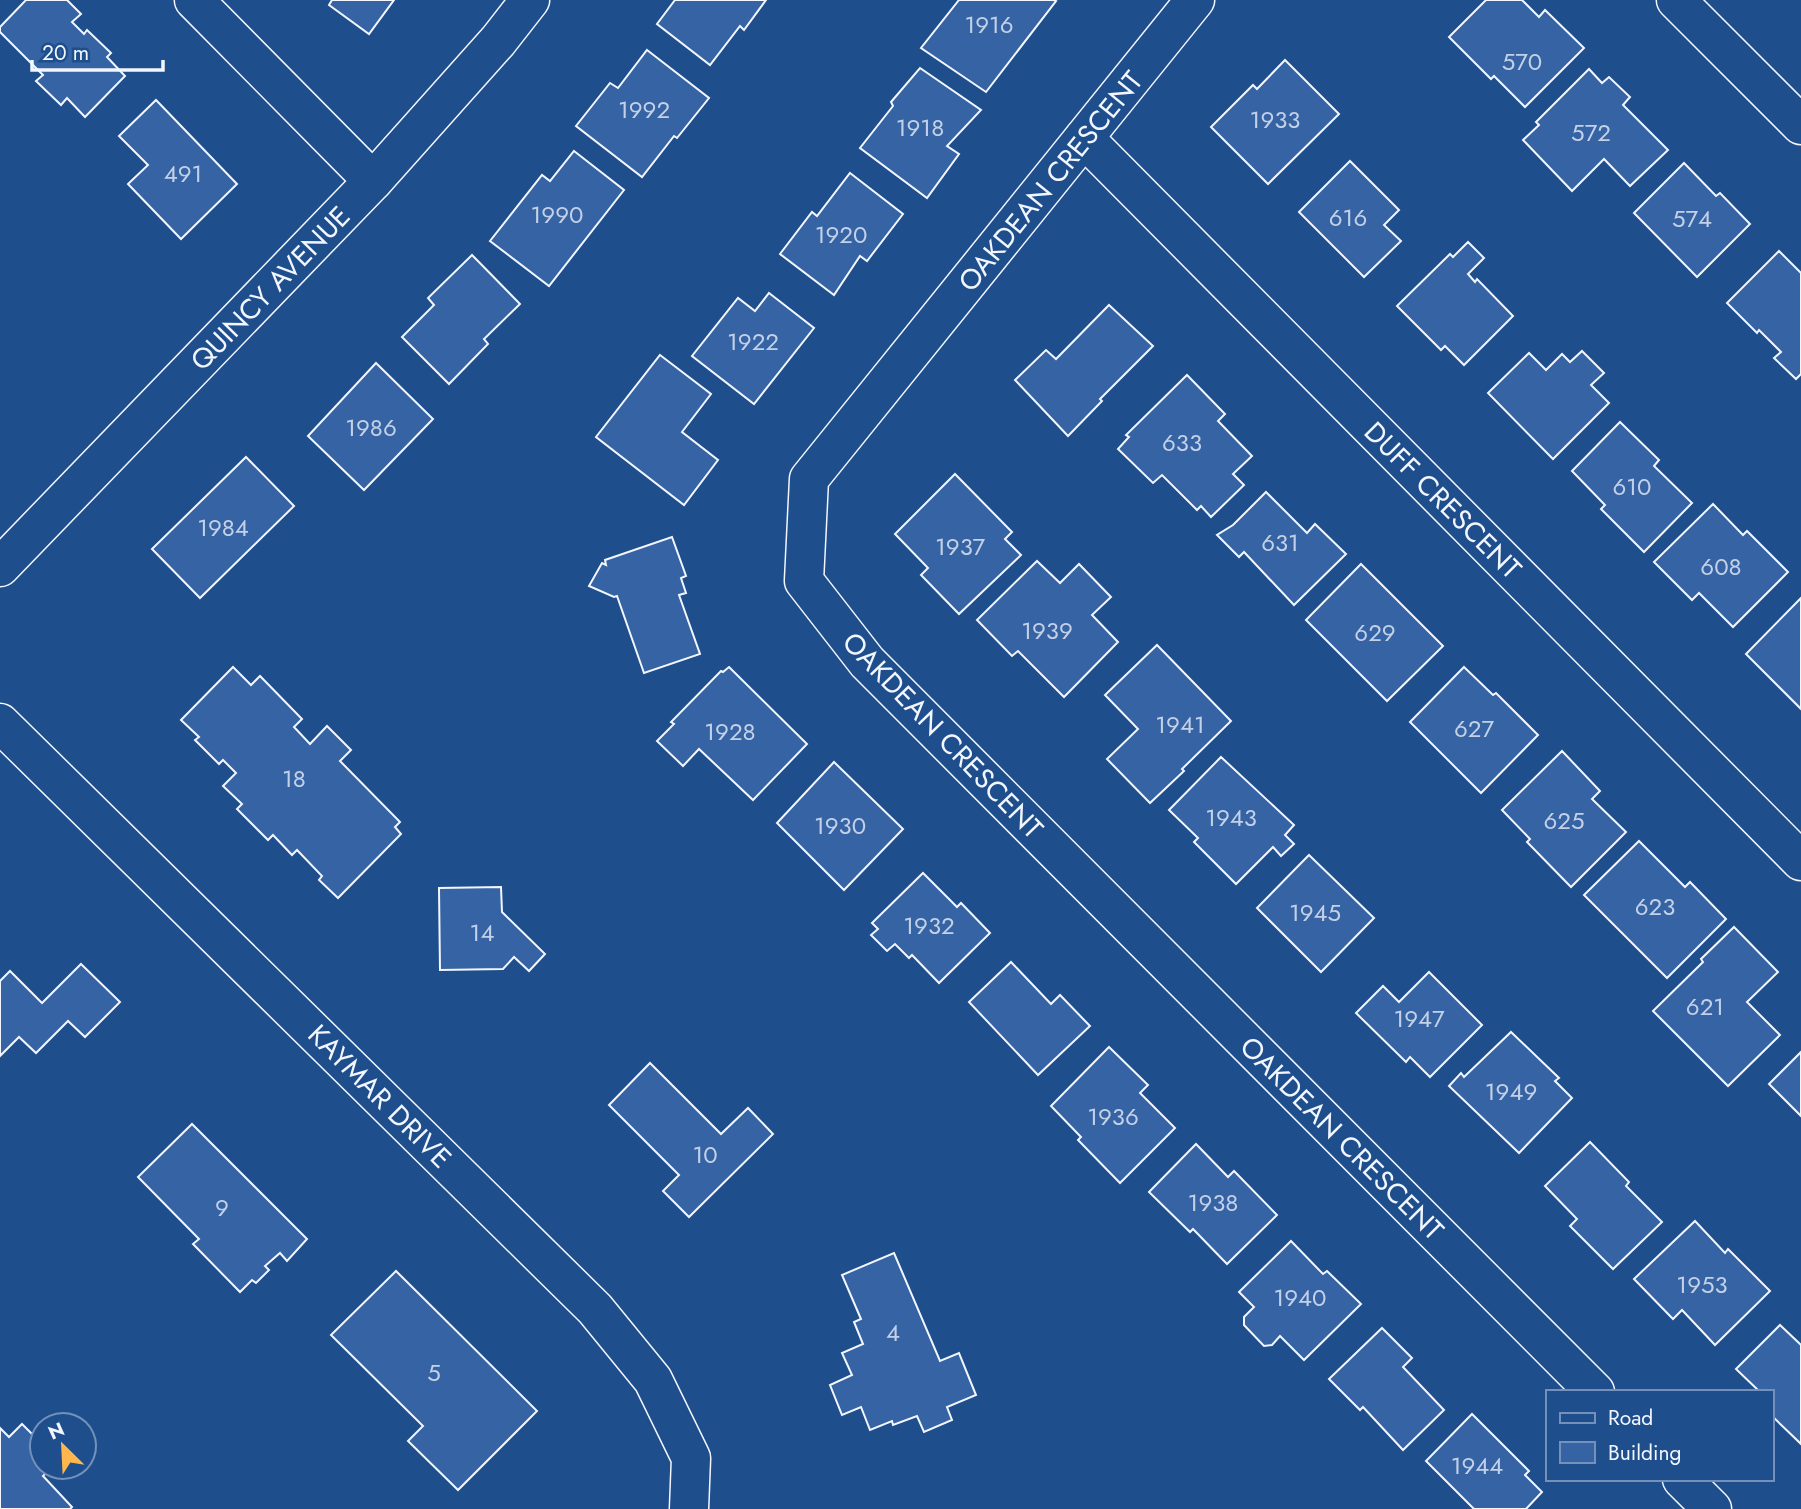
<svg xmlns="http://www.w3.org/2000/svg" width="1801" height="1509" viewBox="0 0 1801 1509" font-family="Jost,sans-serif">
	<rect width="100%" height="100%" fill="#1f4e8c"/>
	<g fill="#3563a3" stroke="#f2f6ff" stroke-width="2">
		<path d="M 26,0 L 67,0 L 81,14 L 72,22 L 84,34 L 87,30 L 111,53 L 107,57 L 125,76 L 85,117 L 67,98 L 61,105 L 36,81 L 43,75 L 0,32 L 0,27 Z"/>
		<path d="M 332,0 L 394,0 L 369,34 L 329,5 Z"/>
		<path d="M 675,0 L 766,0 L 744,30 L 740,26 L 710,65 L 657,24 Z"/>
		<path d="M 959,0 L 1054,0 L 1056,1 L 986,92 L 921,48 Z"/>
		<path d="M 1486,0 L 1522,0 L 1539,17 L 1545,10 L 1584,48 L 1525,107 L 1494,76 L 1491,79 L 1449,37 Z"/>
		<path d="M 647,50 L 709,98 L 677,138 L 674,136 L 642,177 L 576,126 L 610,83 L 618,88 Z"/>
		<path d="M 1285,60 L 1339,114 L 1268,184 L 1211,127 L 1253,85 L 1257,89 Z"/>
		<path d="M 920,68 L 981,110 L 947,146 L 959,154 L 927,198 L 860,148 L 893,106 L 891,102 Z"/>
		<path d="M 1589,69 L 1602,83 L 1609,77 L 1630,97 L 1623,105 L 1668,150 L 1630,186 L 1604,159 L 1572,191 L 1523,140 L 1539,125 L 1536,122 Z"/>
		<path d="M 156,100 L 237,184 L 181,239 L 128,184 L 148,165 L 119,136 Z"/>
		<path d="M 574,151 L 624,190 L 549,286 L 490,241 L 542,175 L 550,181 Z"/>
		<path d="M 1350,161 L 1399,210 L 1384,225 L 1401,241 L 1364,277 L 1299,212 Z"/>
		<path d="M 1684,163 L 1716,196 L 1720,193 L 1750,224 L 1697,277 L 1634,213 Z"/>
		<path d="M 850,173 L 903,214 L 867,261 L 860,256 L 834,295 L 780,254 L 812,212 L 817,216 Z"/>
		<path d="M 1468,242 L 1484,258 L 1468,274 L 1475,282 L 1477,279 L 1513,316 L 1464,365 L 1445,346 L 1441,350 L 1397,306 L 1450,254 L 1453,257 Z"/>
		<path d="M 1779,251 L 1801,273 L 1801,374 L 1796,379 L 1774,358 L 1781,352 L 1759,330 L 1757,333 L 1727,303 Z"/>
		<path d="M 472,255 L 520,304 L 484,339 L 488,344 L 449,384 L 402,337 L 434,305 L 428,298 Z"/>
		<path d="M 769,293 L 814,328 L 754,404 L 692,356 L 738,298 L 755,311 Z"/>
		<path d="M 1109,305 L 1153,346 L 1100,399 L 1102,401 L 1068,436 L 1015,380 L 1046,350 L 1056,359 Z"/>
		<path d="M 1582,351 L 1604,373 L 1591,385 L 1609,403 L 1553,459 L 1488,393 L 1529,353 L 1546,370 L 1562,354 L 1570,362 Z"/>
		<path d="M 660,355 L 711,394 L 682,432 L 718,460 L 684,505 L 596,437 Z"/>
		<path d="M 376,363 L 433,419 L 364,490 L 308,436 Z"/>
		<path d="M 1187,375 L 1225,414 L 1218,421 L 1252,456 L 1233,474 L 1244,485 L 1211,517 L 1201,506 L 1197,510 L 1162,475 L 1153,483 L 1118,449 L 1129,437 L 1126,435 Z"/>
		<path d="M 1620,422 L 1659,460 L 1654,466 L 1692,503 L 1644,552 L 1601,509 L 1605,505 L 1572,471 Z"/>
		<path d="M 246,457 L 294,506 L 200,598 L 152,549 Z"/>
		<path d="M 955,474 L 1012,532 L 1005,539 L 1021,555 L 959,614 L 921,575 L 928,568 L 895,534 Z"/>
		<path d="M 1266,492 L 1307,533 L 1315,524 L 1346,554 L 1294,605 L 1244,552 L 1239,557 L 1217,535 L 1233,525 Z"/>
		<path d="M 1713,504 L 1743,535 L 1747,531 L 1788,572 L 1733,627 L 1699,593 L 1692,600 L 1654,562 Z"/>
		<path d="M 672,537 L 686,576 L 681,578 L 686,593 L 679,595 L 700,654 L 644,673 L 617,596 L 614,597 L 589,586 L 602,563 L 606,565 L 605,560 Z"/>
		<path d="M 1037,561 L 1060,583 L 1079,564 L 1111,597 L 1092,615 L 1118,642 L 1064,697 L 1018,651 L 1012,656 L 977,620 Z"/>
		<path d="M 1361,564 L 1443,646 L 1387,701 L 1306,620 Z"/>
		<path d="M 1801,598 L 1801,709 L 1746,654 Z"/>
		<path d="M 1157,645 L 1231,721 L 1182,769 L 1184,771 L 1150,803 L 1107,759 L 1138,729 L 1105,695 Z"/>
		<path d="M 233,667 L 251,685 L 260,676 L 302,719 L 294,727 L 310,744 L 327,726 L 351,750 L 340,761 L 400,822 L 395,827 L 401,834 L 338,898 L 319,880 L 322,876 L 297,850 L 292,855 L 273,835 L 268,840 L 237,809 L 242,804 L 223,786 L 236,773 L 223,760 L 219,764 L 195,740 L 199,737 L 181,720 Z"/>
		<path d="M 729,667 L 807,744 L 753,800 L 699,749 L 683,766 L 657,741 L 674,724 L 671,722 L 721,671 L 723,672 Z"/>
		<path d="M 1464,667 L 1493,695 L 1496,693 L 1538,735 L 1481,793 L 1410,722 Z"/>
		<path d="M 1562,751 L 1600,791 L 1592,799 L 1626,832 L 1571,887 L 1527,842 L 1530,839 L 1502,810 Z"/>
		<path d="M 1221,757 L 1294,825 L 1285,835 L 1294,844 L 1281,856 L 1273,847 L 1236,884 L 1194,842 L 1198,838 L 1169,810 Z"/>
		<path d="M 834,762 L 903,829 L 844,890 L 777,823 Z"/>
		<path d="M 1639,841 L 1685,887 L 1690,882 L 1726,919 L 1667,978 L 1584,895 Z"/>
		<path d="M 1309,855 L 1374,918 L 1321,972 L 1257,908 Z"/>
		<path d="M 923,873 L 957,907 L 961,903 L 990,933 L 939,983 L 912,955 L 909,958 L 895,944 L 887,951 L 871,935 L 878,929 L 872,923 Z"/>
		<path d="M 501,887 L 502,912 L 545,954 L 529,971 L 514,957 L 503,969 L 440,970 L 439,888 Z"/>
		<path d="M 1734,927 L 1778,972 L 1747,1002 L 1780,1035 L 1728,1086 L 1653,1011 L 1703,962 L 1701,959 Z"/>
		<path d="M 1011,962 L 1051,1004 L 1060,995 L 1090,1026 L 1038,1075 L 969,1002 Z"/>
		<path d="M 81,964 L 120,1002 L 85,1037 L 68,1021 L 36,1053 L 19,1037 L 0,1056 L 0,981 L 10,971 L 42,1003 Z"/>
		<path d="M 1429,972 L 1482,1025 L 1430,1077 L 1410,1057 L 1406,1062 L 1356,1013 L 1383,986 L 1399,1002 Z"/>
		<path d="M 1511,1032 L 1559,1078 L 1555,1081 L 1572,1098 L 1519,1153 L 1449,1086 L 1461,1073 L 1464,1077 Z"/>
		<path d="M 1109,1047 L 1148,1085 L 1140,1093 L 1175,1128 L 1120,1183 L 1078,1140 L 1081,1137 L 1051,1106 Z"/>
		<path d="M 1801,1052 L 1801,1116 L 1769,1084 Z"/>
		<path d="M 650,1063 L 721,1134 L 748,1108 L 773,1134 L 689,1217 L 663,1191 L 679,1175 L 609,1105 Z"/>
		<path d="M 192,1124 L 307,1239 L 287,1261 L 280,1253 L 265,1266 L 269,1270 L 256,1283 L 252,1280 L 240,1292 L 193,1244 L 199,1239 L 138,1177 Z"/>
		<path d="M 1590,1142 L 1629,1182 L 1626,1186 L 1662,1222 L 1613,1269 L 1570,1226 L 1577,1219 L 1545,1186 Z"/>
		<path d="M 1196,1144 L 1228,1177 L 1234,1171 L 1277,1215 L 1227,1264 L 1193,1229 L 1190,1232 L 1149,1192 Z"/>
		<path d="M 1695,1221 L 1725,1253 L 1728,1249 L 1770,1291 L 1715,1345 L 1682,1310 L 1673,1319 L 1634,1279 Z"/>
		<path d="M 1291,1241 L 1323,1274 L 1327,1271 L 1361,1304 L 1304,1360 L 1280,1336 L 1272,1345 L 1264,1346 L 1244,1325 L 1244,1317 L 1254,1307 L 1239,1292 Z"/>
		<path d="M 894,1253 L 940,1361 L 959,1353 L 976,1395 L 947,1407 L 952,1420 L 924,1432 L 917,1416 L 893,1425 L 892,1421 L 870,1430 L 861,1407 L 842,1415 L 830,1385 L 852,1375 L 842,1353 L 863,1344 L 854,1322 L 861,1319 L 842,1275 Z"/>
		<path d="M 396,1271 L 537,1411 L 458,1490 L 408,1441 L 423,1426 L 331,1335 Z"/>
		<path d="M 1780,1325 L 1801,1345 L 1801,1444 L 1771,1415 L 1771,1392 L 1760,1392 L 1736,1369 Z"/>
		<path d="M 1382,1328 L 1412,1358 L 1403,1367 L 1444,1410 L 1403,1450 L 1363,1407 L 1360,1410 L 1329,1379 Z"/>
		<path d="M 1472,1414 L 1529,1471 L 1525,1475 L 1542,1492 L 1526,1509 L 1474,1509 L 1426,1461 Z"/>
		<path d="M 22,1424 L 42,1444 L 42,1467 L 52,1467 L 43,1476 L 72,1507 L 70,1509 L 0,1509 L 0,1428 L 9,1437 Z"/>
	</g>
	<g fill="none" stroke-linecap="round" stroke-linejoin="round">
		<g stroke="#f2f6ff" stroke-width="41">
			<g id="street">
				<path d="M 194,0 L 373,181"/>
				<path d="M 1195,0 L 809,479 L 804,581 L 867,662 L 1595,1392"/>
				<path d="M 1676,0 L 1801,125"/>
				<path d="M 1084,138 L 1801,861"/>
				<path d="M 0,567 L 373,181 L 498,41 L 530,0"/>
				<path d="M 0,723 L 595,1309 L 653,1380 L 691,1458 L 689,1509"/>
				<path d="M 1682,1479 L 1712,1509"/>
			</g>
		</g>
		<use href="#street" stroke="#1f4e8c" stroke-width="38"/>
	</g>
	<g text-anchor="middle" stroke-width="5" stroke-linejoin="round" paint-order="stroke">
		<g font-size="24" fill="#c3d1e8">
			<text x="989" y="33">1916</text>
			<text x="1522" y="70">570</text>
			<text x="644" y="118">1992</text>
			<text x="1275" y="128">1933</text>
			<text x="920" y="136">1918</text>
			<text x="1591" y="141">572</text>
			<text x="183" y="182">491</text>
			<text x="557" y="223">1990</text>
			<text x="1348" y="226">616</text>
			<text x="1692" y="227">574</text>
			<text x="841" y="243">1920</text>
			<text x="753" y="350">1922</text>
			<text x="371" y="436">1986</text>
			<text x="1182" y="451">633</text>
			<text x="1632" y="495">610</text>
			<text x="223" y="536">1984</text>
			<text x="1280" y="551">631</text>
			<text x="960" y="555">1937</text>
			<text x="1721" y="575">608</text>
			<text x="1047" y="639">1939</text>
			<text x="1375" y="641">629</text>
			<text x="1180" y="733">1941</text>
			<text x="1474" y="737">627</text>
			<text x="730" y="740">1928</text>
			<text x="294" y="787">18</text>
			<text x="1231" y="826">1943</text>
			<text x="1564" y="829">625</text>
			<text x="840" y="834">1930</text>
			<text x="1655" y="915">623</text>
			<text x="1315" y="921">1945</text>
			<text x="929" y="934">1932</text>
			<text x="482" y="941">14</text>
			<text x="1705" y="1015">621</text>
			<text x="1419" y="1027">1947</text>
			<text x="1511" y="1100">1949</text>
			<text x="1113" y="1125">1936</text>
			<text x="705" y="1163">10</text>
			<text x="1213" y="1211">1938</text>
			<text x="222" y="1216">9</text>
			<text x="1702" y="1293">1953</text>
			<text x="1300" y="1306">1940</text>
			<text x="893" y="1341">4</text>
			<text x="434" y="1381">5</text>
			<text x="1477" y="1474">1944</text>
		</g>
		<g font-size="28" fill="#f2f6ff" stroke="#1f4e8c">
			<text transform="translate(1050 181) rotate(-51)" y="10">OAKDEAN CRESCENT</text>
			<text transform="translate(270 288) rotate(-46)" y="10">QUINCY AVENUE</text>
			<text transform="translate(1443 500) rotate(45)" y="10">DUFF CRESCENT</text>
			<text transform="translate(943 735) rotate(46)" y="10">OAKDEAN CRESCENT</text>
			<text transform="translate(380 1096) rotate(45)" y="10">KAYMAR DRIVE</text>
			<text transform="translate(1342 1138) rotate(45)" y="10">OAKDEAN CRESCENT</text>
		</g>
	</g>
	<rect x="1546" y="1390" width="228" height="91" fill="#1f4e8c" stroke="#7391ba" stroke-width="2"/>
	<rect x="1560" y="1413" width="35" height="10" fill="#1f4e8c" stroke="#7391ba" stroke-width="2"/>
	<text x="1608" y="1425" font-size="21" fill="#f2f6ff">Road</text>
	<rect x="1560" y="1442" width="35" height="21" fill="#3563a3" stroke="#7391ba" stroke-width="2"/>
	<text x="1608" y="1460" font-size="21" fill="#f2f6ff">Building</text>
	<g transform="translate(63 1446) rotate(336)"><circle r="33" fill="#1f4e8c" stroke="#7391ba" stroke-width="2"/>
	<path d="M0-5L12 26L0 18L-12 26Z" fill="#ffb74d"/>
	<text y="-10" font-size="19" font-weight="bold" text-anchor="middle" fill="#f2f6ff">N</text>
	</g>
	<path d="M32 60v10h131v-10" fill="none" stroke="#f2f6ff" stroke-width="3.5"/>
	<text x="42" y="60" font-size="21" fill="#f2f6ff" stroke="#1f4e8c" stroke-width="5" paint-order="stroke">20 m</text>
</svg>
